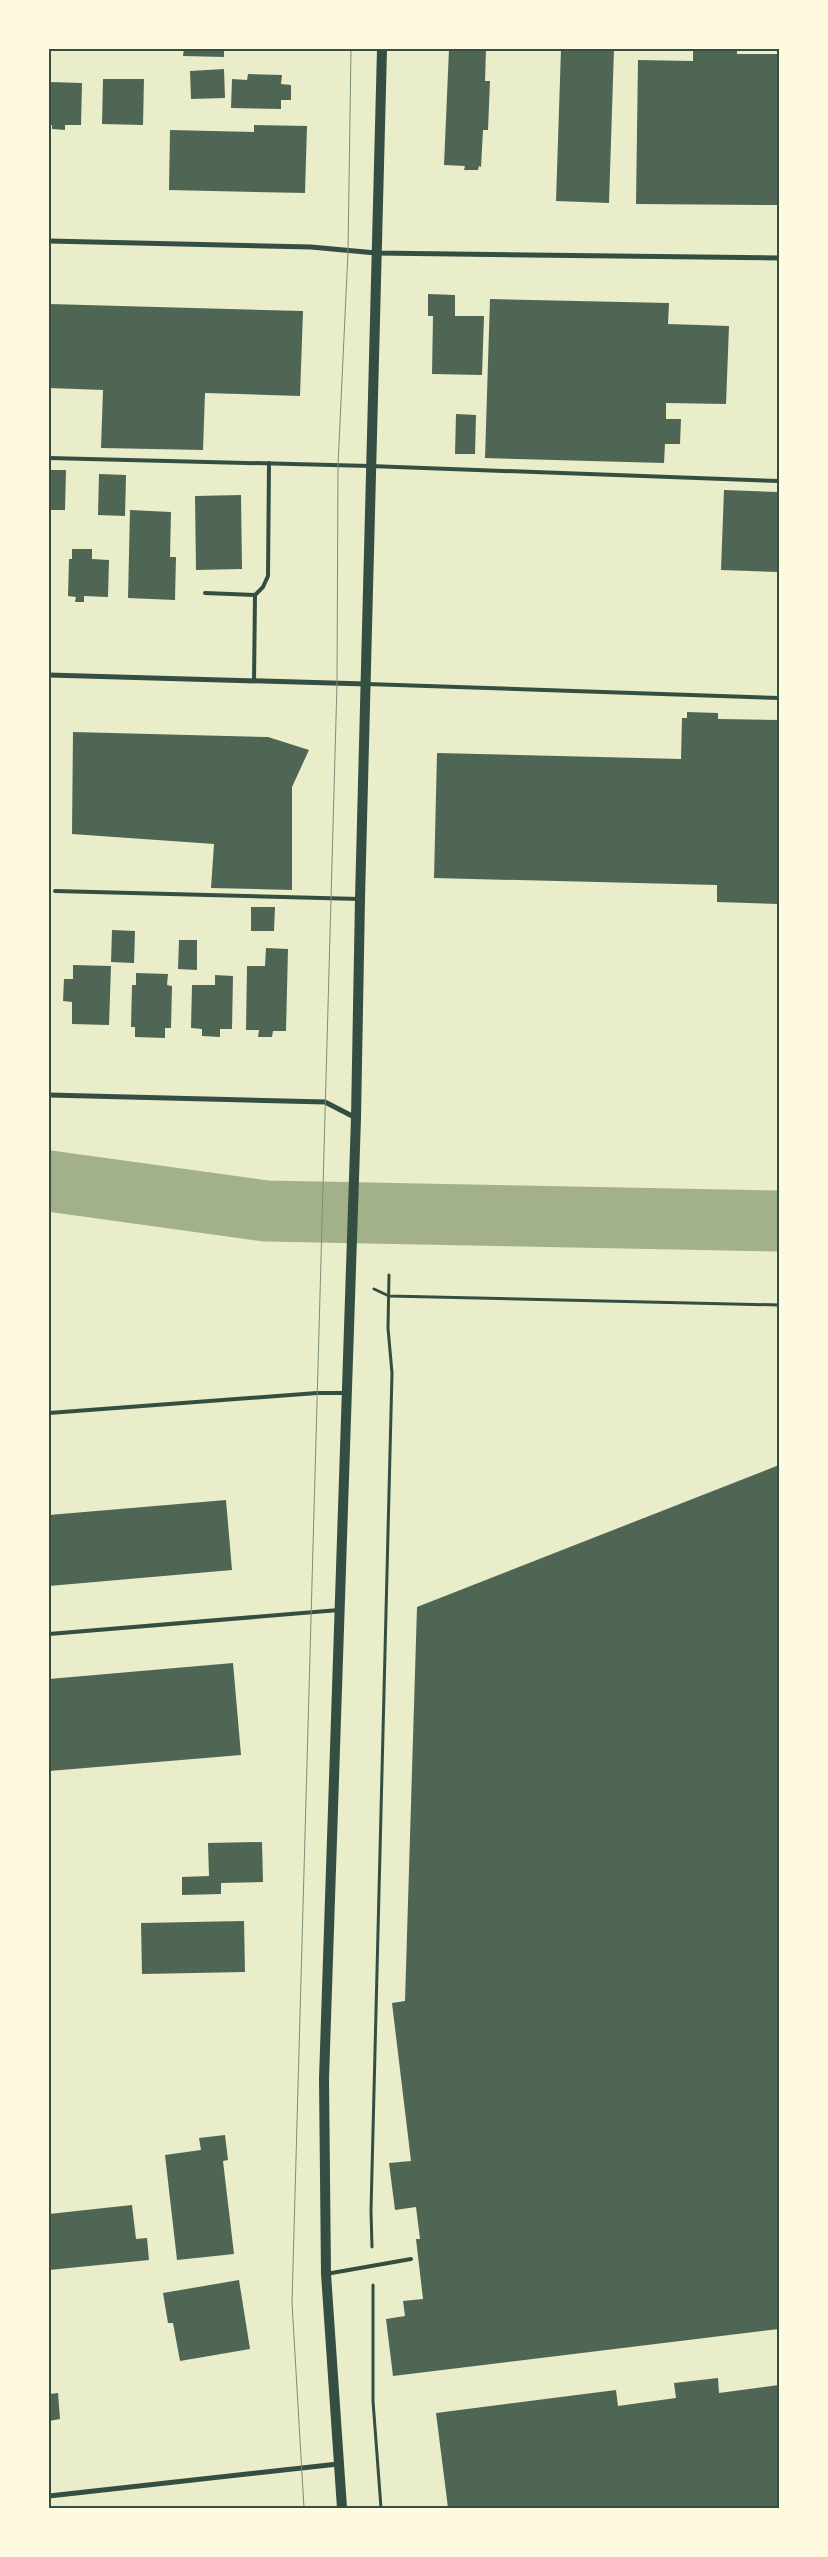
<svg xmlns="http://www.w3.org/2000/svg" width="828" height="2557" viewBox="0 0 828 2557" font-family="'Asap Condensed',sans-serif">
	<rect width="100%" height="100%" fill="#e9edc9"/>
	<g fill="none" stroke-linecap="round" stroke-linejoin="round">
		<path stroke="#a3b18a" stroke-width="61" d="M 49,1181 L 266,1211 L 779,1221"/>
	</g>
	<g fill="#4f6655">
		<path d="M 184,49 L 224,49 L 224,57 L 183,56 Z"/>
		<path d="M 449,49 L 486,49 L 485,81 L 490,81 L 488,130 L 483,130 L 481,167 L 479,166 L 478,170 L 464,170 L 465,166 L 444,165 Z"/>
		<path d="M 561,49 L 614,49 L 609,203 L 556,201 Z"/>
		<path d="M 693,49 L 737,49 L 737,54 L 779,54 L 779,205 L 636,204 L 638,60 L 693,61 Z"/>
		<path d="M 224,69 L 225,98 L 191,99 L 190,71 Z"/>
		<path d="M 248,74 L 282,75 L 281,84 L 291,85 L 291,100 L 281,100 L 281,109 L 231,108 L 232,79 L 247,80 Z"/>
		<path d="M 103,79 L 144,79 L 143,125 L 102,124 Z"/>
		<path d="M 49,82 L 82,83 L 81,125 L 65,125 L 65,130 L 52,129 L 52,125 L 49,125 Z"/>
		<path d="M 254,125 L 307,126 L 305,193 L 169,190 L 170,130 L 254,132 Z"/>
		<path d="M 428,294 L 455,295 L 455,316 L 484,316 L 482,375 L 432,374 L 433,316 L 428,316 Z"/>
		<path d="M 490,299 L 669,303 L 668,324 L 729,326 L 726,404 L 666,403 L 666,419 L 681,419 L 680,444 L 665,444 L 664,463 L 485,458 Z"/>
		<path d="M 49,304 L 303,311 L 300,396 L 205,393 L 203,450 L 101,448 L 103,390 L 49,388 Z"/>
		<path d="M 456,414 L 476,415 L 475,454 L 455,454 Z"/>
		<path d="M 49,470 L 66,470 L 65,510 L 49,510 Z"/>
		<path d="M 99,474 L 126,475 L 125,516 L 98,515 Z"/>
		<path d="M 724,490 L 779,492 L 779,572 L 721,570 Z"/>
		<path d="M 241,495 L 242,569 L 196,570 L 195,496 Z"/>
		<path d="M 130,510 L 171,512 L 170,557 L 176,557 L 175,600 L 128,598 Z"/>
		<path d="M 72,549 L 92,549 L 92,559 L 109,560 L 108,597 L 84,596 L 84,602 L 75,602 L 76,597 L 68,596 L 69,559 L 72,559 Z"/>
		<path d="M 687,712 L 718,713 L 718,719 L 779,720 L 779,904 L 717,902 L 717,885 L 434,878 L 437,753 L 681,759 L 682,718 L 687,718 Z"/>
		<path d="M 73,732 L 268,737 L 309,750 L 292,787 L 292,890 L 211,888 L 214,844 L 72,834 Z"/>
		<path d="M 251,907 L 275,907 L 274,931 L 251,931 Z"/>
		<path d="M 112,930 L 135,931 L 134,963 L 111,962 Z"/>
		<path d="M 179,940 L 197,940 L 197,970 L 178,969 Z"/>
		<path d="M 266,948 L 288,949 L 286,1031 L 273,1031 L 272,1037 L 258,1037 L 259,1030 L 246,1030 L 247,966 L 265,966 Z"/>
		<path d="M 73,965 L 111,966 L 109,1025 L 72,1024 L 72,1002 L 63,1001 L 64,979 L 73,979 Z"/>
		<path d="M 136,973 L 168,974 L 167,985 L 172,986 L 171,1028 L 165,1028 L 165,1038 L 135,1037 L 135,1027 L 131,1027 L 132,985 L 136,985 Z"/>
		<path d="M 215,975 L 233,976 L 232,1029 L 220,1029 L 220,1037 L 202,1036 L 202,1029 L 191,1028 L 192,985 L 215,985 Z"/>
		<path d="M 779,1465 L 779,2329 L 393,2376 L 386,2319 L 405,2316 L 403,2301 L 423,2299 L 416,2239 L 420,2239 L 416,2207 L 395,2210 L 389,2163 L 411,2161 L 392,2003 L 405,2001 L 417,1607 Z"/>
		<path d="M 226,1500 L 232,1570 L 49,1586 L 49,1515 Z"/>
		<path d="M 233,1663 L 241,1755 L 49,1771 L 49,1679 Z"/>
		<path d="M 262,1842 L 263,1882 L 221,1883 L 221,1894 L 182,1895 L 182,1877 L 209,1876 L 208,1843 Z"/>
		<path d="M 244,1921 L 245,1972 L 142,1974 L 141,1923 Z"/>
		<path d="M 225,2135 L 228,2160 L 223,2161 L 234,2254 L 177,2260 L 165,2155 L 201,2150 L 199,2138 Z"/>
		<path d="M 132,2205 L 136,2239 L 147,2238 L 149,2260 L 49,2270 L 49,2214 Z"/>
		<path d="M 239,2280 L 250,2349 L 180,2361 L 173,2323 L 168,2323 L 163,2293 Z"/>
		<path d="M 718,2378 L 719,2393 L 779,2385 L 779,2508 L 448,2508 L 436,2413 L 616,2390 L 618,2406 L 676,2398 L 674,2383 Z"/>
		<path d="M 58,2393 L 60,2419 L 49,2421 L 49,2394 Z"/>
	</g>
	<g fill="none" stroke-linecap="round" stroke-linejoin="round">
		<g stroke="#344e41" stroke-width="3">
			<path d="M 374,1289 L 389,1296 L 779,1305"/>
			<path d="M 372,2247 L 371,2211 L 392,1373 L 388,1328 L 389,1275"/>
			<path d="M 373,2285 L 373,2401 L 381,2508"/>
		</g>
		<g stroke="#344e41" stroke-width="4">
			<path d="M 49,458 L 370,466 L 779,481"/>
			<path d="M 205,593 L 255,595 L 254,681"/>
			<path d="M 255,595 L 263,587 L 268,576 L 269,463"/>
			<path d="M 367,684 L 779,698"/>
			<path d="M 55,891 L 360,899"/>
			<path d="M 49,1413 L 317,1393 L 346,1393"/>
			<path d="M 49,1634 L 339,1610"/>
			<path d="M 326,2274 L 411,2259"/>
		</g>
		<g stroke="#344e41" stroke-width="5">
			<path d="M 49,241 L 311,247 L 376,253 L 779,258"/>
			<path d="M 49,675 L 366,684"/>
			<path d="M 49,1095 L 325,1102 L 356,1118"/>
			<path d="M 49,2496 L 338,2464"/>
		</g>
		<path stroke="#344e41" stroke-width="10" d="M 342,2508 L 326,2274 L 324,2079 L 356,1118 L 360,899 L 382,49"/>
		<path stroke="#7c8e77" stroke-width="1" d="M 304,2508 L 292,2303 L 337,683 L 338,465 L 348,252 L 351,49"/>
	</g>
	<rect width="828" height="2557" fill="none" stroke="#fefae0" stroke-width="100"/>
	<rect x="50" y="50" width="728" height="2457" fill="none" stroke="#344e41" stroke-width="2"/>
</svg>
